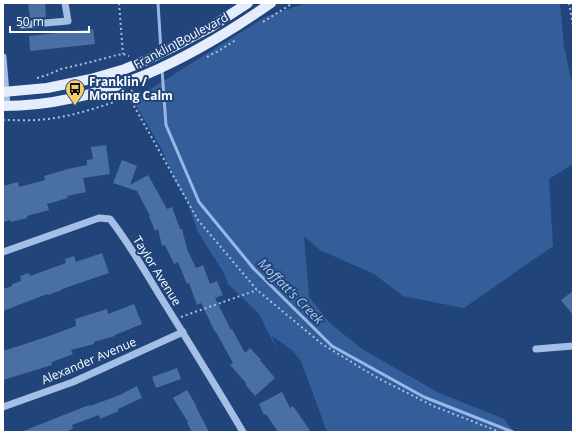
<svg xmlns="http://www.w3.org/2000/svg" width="576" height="435" viewBox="0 0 576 435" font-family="'Open Sans',sans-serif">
	<rect width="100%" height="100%" fill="#21457b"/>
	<path fill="#345e99" d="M 306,3 L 560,3 L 564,46 L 573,88 L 573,164 L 549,179 L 553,246 L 464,308 L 403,296 L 374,274 L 320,250 L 304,236 L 309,297 L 331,324 L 362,349 L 439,393 L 504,419 L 513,431 L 517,432 L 327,432 L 301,361 L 292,350 L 272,336 L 277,350 L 259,314 L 228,284 L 224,273 L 198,232 L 187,201 L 176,183 L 161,148 L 133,100 L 265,17 Z"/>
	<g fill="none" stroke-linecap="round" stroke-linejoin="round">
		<g stroke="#98b9e7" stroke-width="3">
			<path d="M 158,3 L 161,51"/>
			<path d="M 162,70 L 166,125 L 199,202 L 254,269 L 332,346 L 424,397 L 513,432"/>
		</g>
	</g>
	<g fill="#4a6fa4">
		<path d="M 28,3 L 45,3 L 46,17 L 30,18 Z"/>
		<path d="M 93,29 L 95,44 L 30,51 L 29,36 Z"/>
		<path d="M 106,145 L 110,174 L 83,178 L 86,192 L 67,196 L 68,198 L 47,204 L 49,210 L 27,216 L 27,218 L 11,222 L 10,220 L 3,222 L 3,186 L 18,182 L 19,187 L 45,180 L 44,176 L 68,169 L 87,165 L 87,160 L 93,159 L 91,147 Z"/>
		<path d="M 122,160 L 137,166 L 130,185 L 148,175 L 167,209 L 172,207 L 180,229 L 182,229 L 187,249 L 196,268 L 203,265 L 210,284 L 217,281 L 223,295 L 215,298 L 231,330 L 232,329 L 245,353 L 250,348 L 261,360 L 260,360 L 275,378 L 255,396 L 245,384 L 246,383 L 230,365 L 233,363 L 216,332 L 215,332 L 201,303 L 197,305 L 189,283 L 187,284 L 178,262 L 174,264 L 165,245 L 162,246 L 158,229 L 155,231 L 149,216 L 150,216 L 137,191 L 113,183 Z"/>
		<path d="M 102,253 L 109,273 L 62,289 L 62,290 L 48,295 L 47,294 L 3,311 L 3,289 L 12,286 L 12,284 L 21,281 L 20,276 L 29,273 L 30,276 L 66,263 L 65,259 L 74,256 L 76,262 Z"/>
		<path d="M 573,291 L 573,315 L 561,300 Z"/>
		<path d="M 134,304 L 142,324 L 115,335 L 115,336 L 94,342 L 94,344 L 71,350 L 73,354 L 52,362 L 52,365 L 3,380 L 3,351 L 25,344 L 49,336 L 76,326 L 75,319 L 107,309 L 108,314 Z"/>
		<path d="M 177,368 L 181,379 L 156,388 L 152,377 Z"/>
		<path d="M 137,386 L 142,398 L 118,409 L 119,411 L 100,419 L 99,415 L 72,425 L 73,429 L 65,432 L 21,432 L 89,405 L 90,406 L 120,395 Z"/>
		<path d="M 187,390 L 197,407 L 196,407 L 209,432 L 192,432 L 187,423 L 188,422 L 173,398 Z"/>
		<path d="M 282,392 L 290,408 L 293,406 L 311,432 L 278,432 L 266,414 L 264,415 L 259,404 Z"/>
	</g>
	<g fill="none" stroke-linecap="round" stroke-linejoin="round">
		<g stroke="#a4bfe5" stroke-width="2" stroke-dasharray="2 3" stroke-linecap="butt">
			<path d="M 119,3 L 123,54"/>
			<path d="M 569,3 L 573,25"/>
			<path d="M 263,22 L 293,3"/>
			<path d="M 207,57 L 220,50 L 236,40"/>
			<path d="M 37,78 L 47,75 L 61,69 L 87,63 L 117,55 L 123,54 L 129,56"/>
			<path d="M 129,97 L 198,220 L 257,290 L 322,344 L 376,377 L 433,406 L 500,432"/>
			<path d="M 3,120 C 17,120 33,121 47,119 C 75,116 102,106 129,97 L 132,90"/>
			<path d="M 181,317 L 257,290"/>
		</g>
		<g stroke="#a4bfe5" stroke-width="7">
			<path d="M 22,25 L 68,21 L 65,3"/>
			<path d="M 3,57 L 7,106"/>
			<path d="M 3,252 L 99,218 L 110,219 C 129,243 144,270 160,296 C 188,341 216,386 243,432"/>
			<path d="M 536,349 L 573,346"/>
			<path d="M 3,407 L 73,382 L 183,332"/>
		</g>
		<g stroke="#e5edfd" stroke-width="10">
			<path d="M 3,92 L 47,88 L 91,79 L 125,69 L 147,60 L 175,46 L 211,27 L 248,3"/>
			<path d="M 3,106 C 102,106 192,58 271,3"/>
		</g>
	</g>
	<defs>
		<g id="bus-pin" transform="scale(1)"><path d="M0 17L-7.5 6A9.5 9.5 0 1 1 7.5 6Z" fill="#f2cf66" stroke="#21457b"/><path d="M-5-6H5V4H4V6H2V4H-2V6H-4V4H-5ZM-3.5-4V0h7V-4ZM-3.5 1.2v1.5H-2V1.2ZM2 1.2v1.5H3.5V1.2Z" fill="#111"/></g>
	</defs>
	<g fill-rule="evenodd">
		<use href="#bus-pin" x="75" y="89"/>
	</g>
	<g text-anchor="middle" stroke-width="4" stroke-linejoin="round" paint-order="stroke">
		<g font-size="12" fill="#fff" stroke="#21457b">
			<text transform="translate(181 41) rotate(-28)" y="4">Franklin Boulevard</text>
			<text transform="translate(157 271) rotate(58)" y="4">Taylor Avenue</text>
			<text transform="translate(89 361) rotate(-23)" y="4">Alexander Avenue</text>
		</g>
		<g font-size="12" font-weight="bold" fill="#fff" stroke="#21457b" text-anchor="start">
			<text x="89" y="86">Franklin /<tspan x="89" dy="14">Morning Calm</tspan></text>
		</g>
		<g font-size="13" font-style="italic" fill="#afc9ed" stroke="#21457b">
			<text transform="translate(291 291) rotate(45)" y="5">Moffatt's Creek</text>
		</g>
	</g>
	<rect width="576" height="435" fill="none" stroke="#ffffff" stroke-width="8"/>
	<path d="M10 26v6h79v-6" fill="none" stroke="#ffffff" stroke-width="2"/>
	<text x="16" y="26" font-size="12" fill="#ffffff" stroke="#21457b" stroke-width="3" paint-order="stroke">50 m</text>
</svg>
